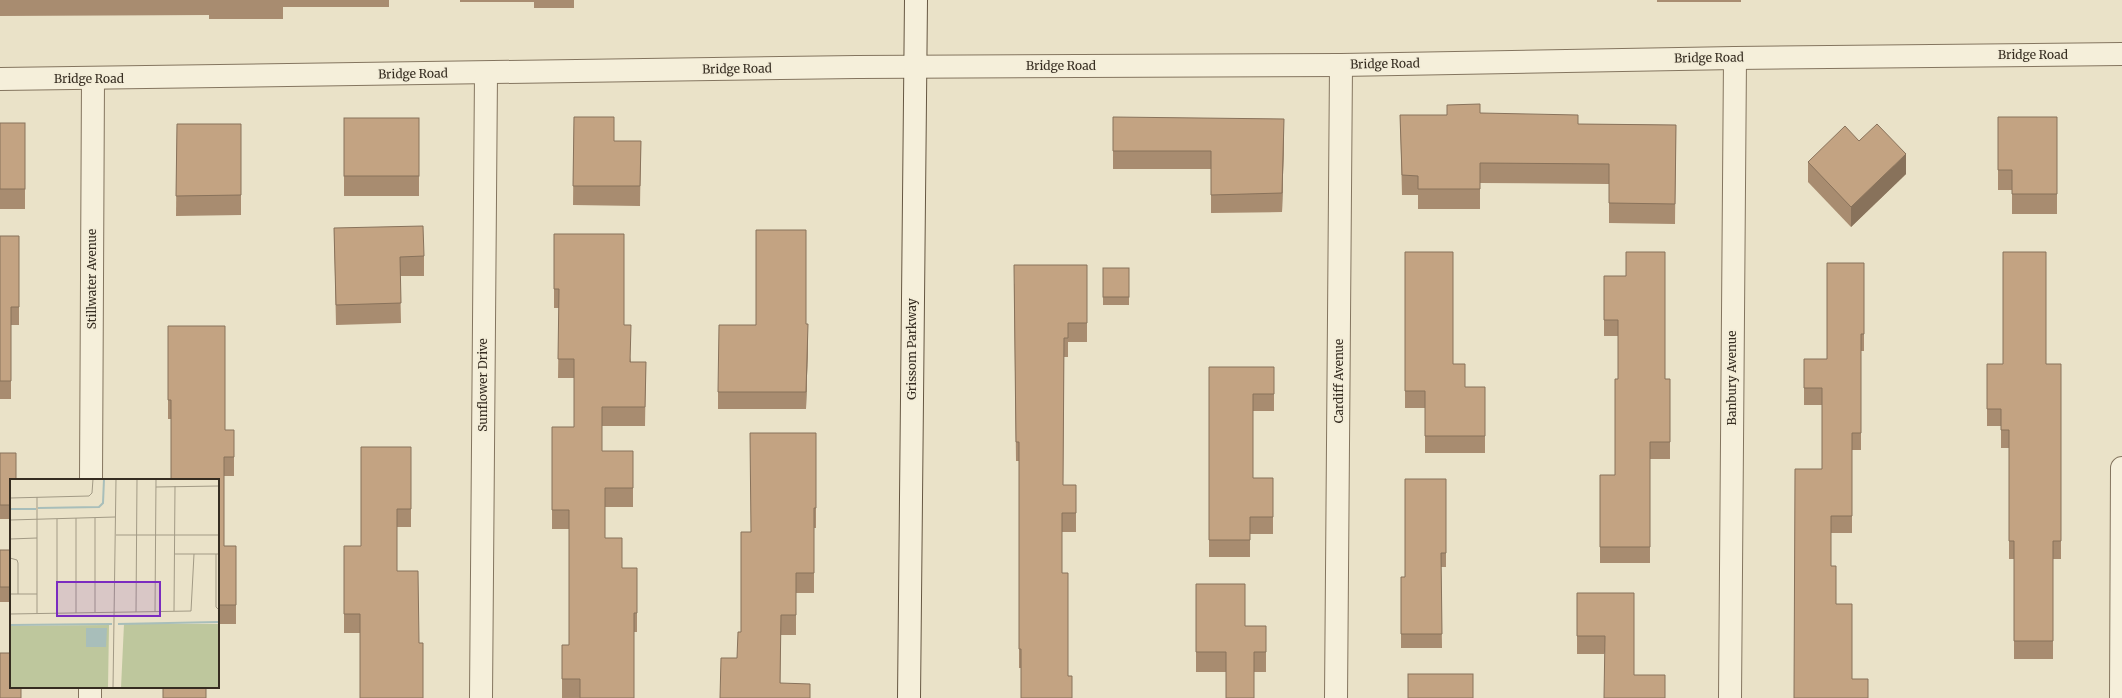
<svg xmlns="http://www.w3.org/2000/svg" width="2122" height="698" viewBox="0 0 2122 698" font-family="Merriweather,serif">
	<rect width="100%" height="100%" fill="#eae2c8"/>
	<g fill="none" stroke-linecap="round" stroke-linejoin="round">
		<g stroke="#84755f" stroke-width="24">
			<g id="street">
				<path d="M 0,79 L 857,67 L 1341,65 L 1735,58 L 2122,54"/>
				<path d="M 91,480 L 93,79"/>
				<path d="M 90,698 L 90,687"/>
				<path d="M 481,698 L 486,73"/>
				<path d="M 1336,698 L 1341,65"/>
				<path d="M 1730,698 L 1735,58"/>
				<path d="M 2121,698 L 2122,468"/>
			</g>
		</g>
		<g stroke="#665742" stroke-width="24">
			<path id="secondary" d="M 909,698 L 916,0"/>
		</g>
		<use href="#street" stroke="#f5efda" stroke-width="22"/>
		<use href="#secondary" stroke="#f5efda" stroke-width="22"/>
	</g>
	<g fill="#a88c70">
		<path d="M 0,0 L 389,0 L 389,7 L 283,7 L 283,19 L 209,19 L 209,15 L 0,16 Z"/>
		<path d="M 460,0 L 574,0 L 574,8 L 534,8 L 534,2 L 460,2 Z"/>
		<rect x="1657" y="0" width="84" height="2"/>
		<path d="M 1480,113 L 1578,124 L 1676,125 L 1675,224 L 1609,223 L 1609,184 L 1480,183 L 1480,209 L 1418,209 L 1418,195 L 1402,195 L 1400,115 L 1447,115 Z"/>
		<path d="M 574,117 L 614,141 L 641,141 L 640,206 L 573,205 Z"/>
		<path d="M 1113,117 L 1284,137 L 1282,212 L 1211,213 L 1211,169 L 1113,169 Z"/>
		<path d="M 1998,117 L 2057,117 L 2057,214 L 2012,214 L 2012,190 L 1998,190 Z"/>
		<rect x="344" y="118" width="75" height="78"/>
		<rect x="0" y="123" width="25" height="86"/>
		<path d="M 177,124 L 241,124 L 241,215 L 176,216 Z"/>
		<path d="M 1859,141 L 1906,174 L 1851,227 L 1808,182 L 1808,162 Z"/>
		<path d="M 334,228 L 424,256 L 424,276 L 400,276 L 401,323 L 336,325 Z"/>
		<path d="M 554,234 L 624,325 L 631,362 L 646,362 L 645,426 L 602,426 L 602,451 L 633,451 L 633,507 L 605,507 L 605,538 L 622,568 L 637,568 L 637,632 L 634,632 L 634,698 L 562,698 L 562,645 L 569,645 L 569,529 L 552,529 L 552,427 L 574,427 L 574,378 L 558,378 L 559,308 L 554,308 Z"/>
		<path d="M 0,236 L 19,236 L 19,325 L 11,325 L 11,399 L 0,399 Z"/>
		<path d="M 1405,252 L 1453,364 L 1465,387 L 1485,387 L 1485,453 L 1425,453 L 1425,408 L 1405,408 Z"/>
		<path d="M 1864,263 L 1864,351 L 1861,351 L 1861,450 L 1852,450 L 1852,533 L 1831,533 L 1794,698 L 1822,469 L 1822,405 L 1804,405 L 1804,359 L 1827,359 Z"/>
		<path d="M 1087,265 L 1087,342 L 1068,342 L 1068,357 L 1064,357 L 1063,485 L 1076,485 L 1076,532 L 1062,532 L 1062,573 L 1068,676 L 1072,698 L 1021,668 L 1019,668 L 1019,461 L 1016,461 L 1014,284 Z"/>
		<rect x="1103" y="268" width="26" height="37"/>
		<path d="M 1604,276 L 1665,379 L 1670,379 L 1670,459 L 1650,459 L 1650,563 L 1600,563 L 1600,475 L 1615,475 L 1618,379 L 1618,336 L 1604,336 Z"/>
		<path d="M 806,324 L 808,342 L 806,409 L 718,409 L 718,392 Z"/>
		<path d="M 168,326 L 225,430 L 234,430 L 234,476 L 224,476 L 224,546 L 236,546 L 236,624 L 218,624 L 218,642 L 218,480 L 171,419 L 168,419 Z"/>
		<path d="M 1987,364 L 2061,364 L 2061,559 L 2053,559 L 2053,659 L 2014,659 L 2014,559 L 2009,559 L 2009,448 L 2001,448 L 2001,426 L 1987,426 Z"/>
		<path d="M 1209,367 L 1274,367 L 1274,411 L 1253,411 L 1253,478 L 1273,478 L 1273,534 L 1250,534 L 1250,557 L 1209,557 Z"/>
		<path d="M 816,433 L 816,528 L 814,528 L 814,593 L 796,593 L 796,635 L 781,635 L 720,698 L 737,658 L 741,632 Z"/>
		<path d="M 411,447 L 411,527 L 397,527 L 397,571 L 419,643 L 423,698 L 360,633 L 344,633 L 344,546 L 361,546 Z"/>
		<path d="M 0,453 L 11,480 L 11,519 L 0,519 Z"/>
		<path d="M 1446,479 L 1446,567 L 1441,567 L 1442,648 L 1401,648 L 1401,577 L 1405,577 Z"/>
		<rect x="0" y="550" width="11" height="52"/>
		<path d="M 1196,584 L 1245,626 L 1266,626 L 1266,672 L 1196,672 Z"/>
		<path d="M 1577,593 L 1634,593 L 1604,654 L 1577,654 Z"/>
	</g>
	<g fill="#88725b">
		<path d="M 1284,119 L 1284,137 L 1282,212 L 1282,193 Z"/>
		<path d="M 1906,154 L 1906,174 L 1851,227 L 1851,207 Z"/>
		<path d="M 808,324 L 808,342 L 806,409 L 806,392 Z"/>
		<path d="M 781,615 L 781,635 L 780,698 L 780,683 Z"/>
	</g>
	<g fill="#c3a382" stroke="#88725b">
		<path d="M 1480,104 L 1480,113 L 1578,115 L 1578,124 L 1676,125 L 1675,204 L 1609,203 L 1609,164 L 1480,163 L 1480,189 L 1418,189 L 1418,176 L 1402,175 L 1400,115 L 1447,115 L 1447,105 Z"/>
		<path d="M 574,117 L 614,117 L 614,141 L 641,141 L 640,186 L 573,186 Z"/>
		<path d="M 1113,117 L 1284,119 L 1282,193 L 1211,195 L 1211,151 L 1113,151 Z"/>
		<path d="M 1998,117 L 2057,117 L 2057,194 L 2012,194 L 2012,170 L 1998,170 Z"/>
		<rect x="344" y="118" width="75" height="58"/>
		<rect x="0" y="123" width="25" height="66"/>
		<path d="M 177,124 L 241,124 L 241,195 L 176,196 Z"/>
		<path d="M 1877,124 L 1906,154 L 1851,207 L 1808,162 L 1845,126 L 1859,141 Z"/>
		<path d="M 423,226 L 424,256 L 400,257 L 401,303 L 336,305 L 334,228 Z"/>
		<path d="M 756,230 L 806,230 L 806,324 L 808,324 L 806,392 L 718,392 L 719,325 L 756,325 Z"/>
		<path d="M 554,234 L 624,234 L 624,325 L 631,325 L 630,362 L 646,362 L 645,407 L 602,407 L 602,451 L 633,451 L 633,488 L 605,488 L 605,538 L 622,538 L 622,568 L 637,568 L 637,613 L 634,613 L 634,698 L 580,698 L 580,679 L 562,679 L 562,645 L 569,645 L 569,510 L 552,510 L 552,427 L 574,427 L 574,359 L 558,359 L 559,289 L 554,289 Z"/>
		<path d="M 0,236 L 19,236 L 19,307 L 11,307 L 11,381 L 0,381 Z"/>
		<path d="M 1405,252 L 1453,252 L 1453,364 L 1465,364 L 1465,387 L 1485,387 L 1485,436 L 1425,436 L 1425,391 L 1405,391 Z"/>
		<path d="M 1626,252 L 1665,252 L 1665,379 L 1670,379 L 1670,442 L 1650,442 L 1650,547 L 1600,547 L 1600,475 L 1615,475 L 1615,379 L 1618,379 L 1618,320 L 1604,320 L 1604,276 L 1626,276 Z"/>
		<path d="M 2003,252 L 2046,252 L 2046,364 L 2061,364 L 2061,541 L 2053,541 L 2053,641 L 2014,641 L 2014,541 L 2009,541 L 2009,430 L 2001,430 L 2001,409 L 1987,409 L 1987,364 L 2003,364 Z"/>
		<path d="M 1827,263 L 1864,263 L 1864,334 L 1861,334 L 1861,433 L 1852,433 L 1852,516 L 1831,516 L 1831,566 L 1836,566 L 1836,604 L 1852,604 L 1852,679 L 1868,679 L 1868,698 L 1794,698 L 1795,469 L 1822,469 L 1822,388 L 1804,388 L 1804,359 L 1827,359 Z"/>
		<path d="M 1014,265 L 1087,265 L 1087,323 L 1068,323 L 1068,338 L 1064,338 L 1063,485 L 1076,485 L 1076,513 L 1062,513 L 1062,573 L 1068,573 L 1068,676 L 1072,676 L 1072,698 L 1021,698 L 1021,649 L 1019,649 L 1019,442 L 1016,442 Z"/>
		<rect x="1103" y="268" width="26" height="29"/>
		<path d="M 168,326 L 225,326 L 225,430 L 234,430 L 234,457 L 224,457 L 224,546 L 236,546 L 236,605 L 218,605 L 218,623 L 218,480 L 171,480 L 171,400 L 168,400 Z"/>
		<path d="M 1209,367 L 1274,367 L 1274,394 L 1253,394 L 1253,478 L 1273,478 L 1273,517 L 1250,517 L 1250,540 L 1209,540 Z"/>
		<path d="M 750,433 L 816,433 L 816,508 L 814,508 L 814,573 L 796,573 L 796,615 L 781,615 L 780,683 L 810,684 L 810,698 L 720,698 L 721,658 L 737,658 L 738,632 L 741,632 L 741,532 L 751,532 Z"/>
		<path d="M 361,447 L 411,447 L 411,509 L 397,509 L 397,571 L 418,571 L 419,643 L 423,643 L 423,698 L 360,698 L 360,614 L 344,614 L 344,546 L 361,546 Z"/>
		<path d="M 0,453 L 16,453 L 16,480 L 11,480 L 11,505 L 0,505 Z"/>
		<path d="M 1405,479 L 1446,479 L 1446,553 L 1441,553 L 1442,634 L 1401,634 L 1401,577 L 1405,577 Z"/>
		<rect x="0" y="550" width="11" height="37"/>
		<path d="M 1196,584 L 1245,584 L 1245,626 L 1266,626 L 1266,652 L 1254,652 L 1254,698 L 1226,698 L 1226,652 L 1196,652 Z"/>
		<path d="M 1577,593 L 1634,593 L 1634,675 L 1665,675 L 1665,698 L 1604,698 L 1605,636 L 1577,636 Z"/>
		<path d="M 0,653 L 11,653 L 11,687 L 21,687 L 21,698 L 0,698 Z"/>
		<rect x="1408" y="674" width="65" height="24"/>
		<rect x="163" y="687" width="43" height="11"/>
	</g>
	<g text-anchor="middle" stroke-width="3" stroke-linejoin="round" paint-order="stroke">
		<g font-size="12" fill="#362d21" stroke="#f2ecd7">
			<text x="2033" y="59">Bridge Road</text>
			<text transform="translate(1709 58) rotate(-1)" y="4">Bridge Road</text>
			<text transform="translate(1385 64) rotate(-1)" y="4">Bridge Road</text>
			<text x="1061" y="70">Bridge Road</text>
			<text transform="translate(737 69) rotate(-1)" y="4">Bridge Road</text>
			<text transform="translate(413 74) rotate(-1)" y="4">Bridge Road</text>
			<text x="89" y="83">Bridge Road</text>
			<text transform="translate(92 279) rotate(-90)" y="4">Stillwater Avenue</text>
			<text transform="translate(912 349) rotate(-90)" y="4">Grissom Parkway</text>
			<text transform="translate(1732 378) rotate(-90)" y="4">Banbury Avenue</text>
			<text transform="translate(1339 381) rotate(-90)" y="4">Cardiff Avenue</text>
			<text transform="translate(483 385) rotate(-90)" y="4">Sunflower Drive</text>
		</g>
	</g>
	<g transform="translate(10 479)">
		<rect width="209" height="209" fill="#eae2c8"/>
		<path d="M 114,145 L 209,145 L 209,209 L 111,209 ZM 99,146 L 98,209 L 0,209 L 0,147 Z" fill="#bec79d"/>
		<path d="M 76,149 L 97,149 L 96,168 L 76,168 Z" fill="#a8beba"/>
		<path fill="none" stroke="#a8beba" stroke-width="2" d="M 28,29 L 89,28 L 93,24 L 94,0M 0,30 L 26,30M 108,145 L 209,143M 0,146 L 102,145"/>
		<path fill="none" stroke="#a29a85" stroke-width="1" d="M 146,8 L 209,7M 27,18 L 27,134M 0,19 L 79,17 L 82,14 L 83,0M 0,41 L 105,38M 106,56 L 209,56M 0,60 L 27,59M 165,75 L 209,75M 206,75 L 206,128 L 209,131M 0,79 L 7,81 L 8,84 L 8,115M 0,115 L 27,115M 164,132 L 165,7M 85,133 L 85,39M 126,133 L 127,0M 145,133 L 146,0M 47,134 L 47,40M 66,134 L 66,39M 0,135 L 181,132 L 184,75M 103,209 L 106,0"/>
		<path fill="#7b2cbf" fill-opacity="0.15" stroke="#7b2cbf" stroke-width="2" d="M 47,103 L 150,103 L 150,137 L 47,137 Z"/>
		<rect width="209" height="209" fill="none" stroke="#362d21" stroke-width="2"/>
	</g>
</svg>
